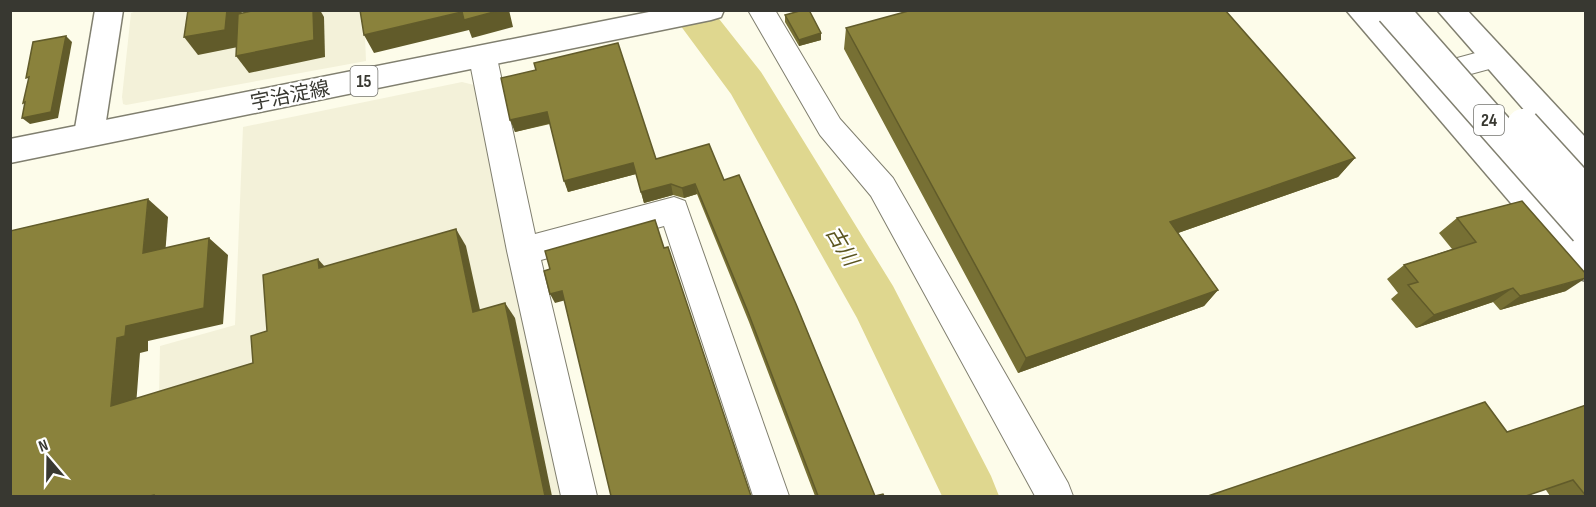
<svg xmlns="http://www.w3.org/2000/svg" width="1596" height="507" viewBox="0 0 1596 507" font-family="'Sofia Sans Condensed','Noto Sans JP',sans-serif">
	<rect width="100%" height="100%" fill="#fdfcea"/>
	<g fill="#f3f1d9">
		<path d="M 139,10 L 364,11 L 366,61 L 126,105 L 123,104 L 122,97 L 131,13 Z"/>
		<path d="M 462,82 L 478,86 L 530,344 L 564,496 L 157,496 L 160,346 L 235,325 L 243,127 Z"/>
	</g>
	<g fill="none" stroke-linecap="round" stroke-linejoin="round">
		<path fill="#dfd78f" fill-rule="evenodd" d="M 669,10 L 712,10 L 761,72 L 893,286 L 991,476 L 999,496 L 942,496 L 857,318 L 731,94 Z"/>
		<g stroke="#807f6f" stroke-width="2">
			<g id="minor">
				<path d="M 748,10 L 775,10 L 840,119 L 893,178 L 1068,483 L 1073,496 L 1035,496 L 871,196 L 820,135 Z"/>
				<path d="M 483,48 L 493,51 L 497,58 L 535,234 L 674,197 L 685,201 L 789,496 L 753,496 L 664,226 L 541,260 L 597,496 L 561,496 L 507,251 L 469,58 L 473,51 Z"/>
				<path d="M 1494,48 L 1504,51 L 1508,58 L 1504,65 L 1423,87 L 1413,84 L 1409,77 L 1413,70 Z"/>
			</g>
		</g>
		<g stroke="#807f6f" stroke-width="3">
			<path id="tertiary" d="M 95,10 L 123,10 L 104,134 L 100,142 L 89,146 L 78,142 L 74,134 Z"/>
		</g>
		<g stroke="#807f6f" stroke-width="3">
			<path id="primary" d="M 659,10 L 724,10 L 721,17 L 711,20 L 10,163 L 10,139 Z"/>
		</g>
		<g stroke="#807f6f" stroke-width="3">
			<g id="trunk">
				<path d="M 1346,10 L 1375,10 L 1586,243 L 1586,281 L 1574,277 Z"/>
				<path d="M 1437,10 L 1467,10 L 1586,138 L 1586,171 L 1575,168 Z"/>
			</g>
		</g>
		<use href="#minor" fill="#fff" fill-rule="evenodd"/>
		<use href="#tertiary" fill="#fff" fill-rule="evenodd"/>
		<use href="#primary" fill="#fff" fill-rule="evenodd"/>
		<use href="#trunk" fill="#fff" fill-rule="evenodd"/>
		<g stroke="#807f6f" stroke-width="35" stroke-linecap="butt">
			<g id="trunk-bridge">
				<path d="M 1392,10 L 1586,230"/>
				<path d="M 1523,125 L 1586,194"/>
			</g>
		</g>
		<use href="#trunk-bridge" stroke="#fff" stroke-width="32"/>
	</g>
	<g fill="#777034">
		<path d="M 785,15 L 821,33 L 821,40 L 799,46 L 785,22 Z"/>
		<path d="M 846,28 L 1355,158 L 1338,177 L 1178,233 L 1218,290 L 1204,306 L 1018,373 L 844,49 Z"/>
		<path d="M 501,78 L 656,159 L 724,180 L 875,496 L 815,496 L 749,322 L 697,194 L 684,198 L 673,195 L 644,203 L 636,174 L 568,192 L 550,124 L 515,132 Z"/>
		<path d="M 1457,218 L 1566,291 L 1500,310 L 1493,302 L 1416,328 L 1391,299 L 1398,293 L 1387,279 L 1404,265 L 1452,249 L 1439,233 Z"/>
		<path d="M 1586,405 L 1586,496 L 1550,496 L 1507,432 Z"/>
	</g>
	<g fill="#615b2a">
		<path d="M 227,10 L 242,10 L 238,47 L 198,55 L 184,37 Z"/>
		<path d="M 313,10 L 320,10 L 324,17 L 325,57 L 249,73 L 236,56 Z"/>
		<path d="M 509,10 L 513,27 L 472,38 L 469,30 L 374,53 L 364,35 L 462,12 Z"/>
		<path d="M 821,33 L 821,40 L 799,46 L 799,40 Z"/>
		<path d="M 66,36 L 72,42 L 58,118 L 30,124 L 22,118 Z"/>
		<path d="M 547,112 L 551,123 L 515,132 L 510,120 Z"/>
		<path d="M 1355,158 L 1338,177 L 1158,240 L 1170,222 Z"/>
		<path d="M 633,163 L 636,174 L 568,192 L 564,181 Z"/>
		<path d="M 671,184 L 673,195 L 644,203 L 641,192 Z"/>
		<path d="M 695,184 L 697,194 L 684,198 L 682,188 Z"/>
		<path d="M 148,199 L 168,217 L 164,269 L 143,253 Z"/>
		<path d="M 456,229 L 466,246 L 484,328 L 473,312 Z"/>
		<path d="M 209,238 L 228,255 L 223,324 L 148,341 L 148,351 L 140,353 L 135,419 L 111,406 L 117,338 L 126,326 Z"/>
		<path d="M 318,259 L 333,276 L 319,268 Z"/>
		<path d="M 1586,278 L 1566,291 L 1500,310 L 1520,296 Z"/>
		<path d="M 1513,288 L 1493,302 L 1416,328 L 1434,315 Z"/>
		<path d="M 1218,290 L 1204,306 L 1018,373 L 1026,358 Z"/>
		<path d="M 562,291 L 566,300 L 555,303 L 550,294 Z"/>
		<path d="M 505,303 L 515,318 L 552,496 L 545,496 Z"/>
	</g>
	<g fill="#8a823c" stroke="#615b2a" stroke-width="1.5">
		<path d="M 188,10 L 227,10 L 225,30 L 184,37 Z"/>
		<path d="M 256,10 L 313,10 L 314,40 L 236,56 L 238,14 Z"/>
		<path d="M 360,10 L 501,10 L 464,20 L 462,12 L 364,35 Z"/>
		<path d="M 803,10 L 809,10 L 821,33 L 799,40 L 785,15 Z"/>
		<path d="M 912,10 L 1225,10 L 1355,158 L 1170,222 L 1218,290 L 1026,358 L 846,28 Z"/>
		<path d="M 66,36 L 51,112 L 22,118 L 25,102 L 23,103 L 29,77 L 26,78 L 33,42 Z"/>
		<path d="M 618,43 L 656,159 L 709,144 L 724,180 L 739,175 L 796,304 L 875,496 L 818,496 L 748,312 L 695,184 L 682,188 L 671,184 L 641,192 L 633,163 L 564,181 L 547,112 L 510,120 L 501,78 L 536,70 L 534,63 Z"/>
		<path d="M 148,199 L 143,253 L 209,238 L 204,308 L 126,326 L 125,336 L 117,338 L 111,406 L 253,363 L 251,336 L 267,331 L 263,275 L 318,259 L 319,268 L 456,229 L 473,312 L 505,303 L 545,496 L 154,496 L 154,495 L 150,496 L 10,496 L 10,231 Z"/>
		<path d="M 1522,201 L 1586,274 L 1586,278 L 1520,296 L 1513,288 L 1434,315 L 1408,285 L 1418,282 L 1404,265 L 1476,242 L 1457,218 Z"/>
		<path d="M 655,220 L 664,248 L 668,247 L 751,496 L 611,496 L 562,291 L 550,294 L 544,271 L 550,269 L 545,251 Z"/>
		<path d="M 1485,402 L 1507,432 L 1586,405 L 1586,496 L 1573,480 L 1526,496 L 1208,496 Z"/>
		<path d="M 883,494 L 884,496 L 875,496 Z"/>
	</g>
	<g text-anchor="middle" stroke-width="4.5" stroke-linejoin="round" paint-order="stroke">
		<g fill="#fff" stroke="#74746f" stroke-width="1.5">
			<rect x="350.5" y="66" width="27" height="30" rx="4.5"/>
			<rect x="1474" y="105" width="30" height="30" rx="4.5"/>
		</g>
		<g font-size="18" font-weight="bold" fill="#383831">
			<text x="364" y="87">15</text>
			<text x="1489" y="126">24</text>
		</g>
		<g font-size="20" fill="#383831" stroke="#fff">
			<text transform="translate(290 95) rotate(-11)" y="7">宇治淀線</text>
		</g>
		<g font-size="21" font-style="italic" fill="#5b5520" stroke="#fff">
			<text transform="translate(842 246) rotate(59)" y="7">古川</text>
		</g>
	</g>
	<rect width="1596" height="507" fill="none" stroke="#383831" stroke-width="24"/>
	<g transform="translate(48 459) rotate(340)" stroke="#ffffff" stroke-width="4.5" paint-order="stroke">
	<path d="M0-4.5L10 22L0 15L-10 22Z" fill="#383831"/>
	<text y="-9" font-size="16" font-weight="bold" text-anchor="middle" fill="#383831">N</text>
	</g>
</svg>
